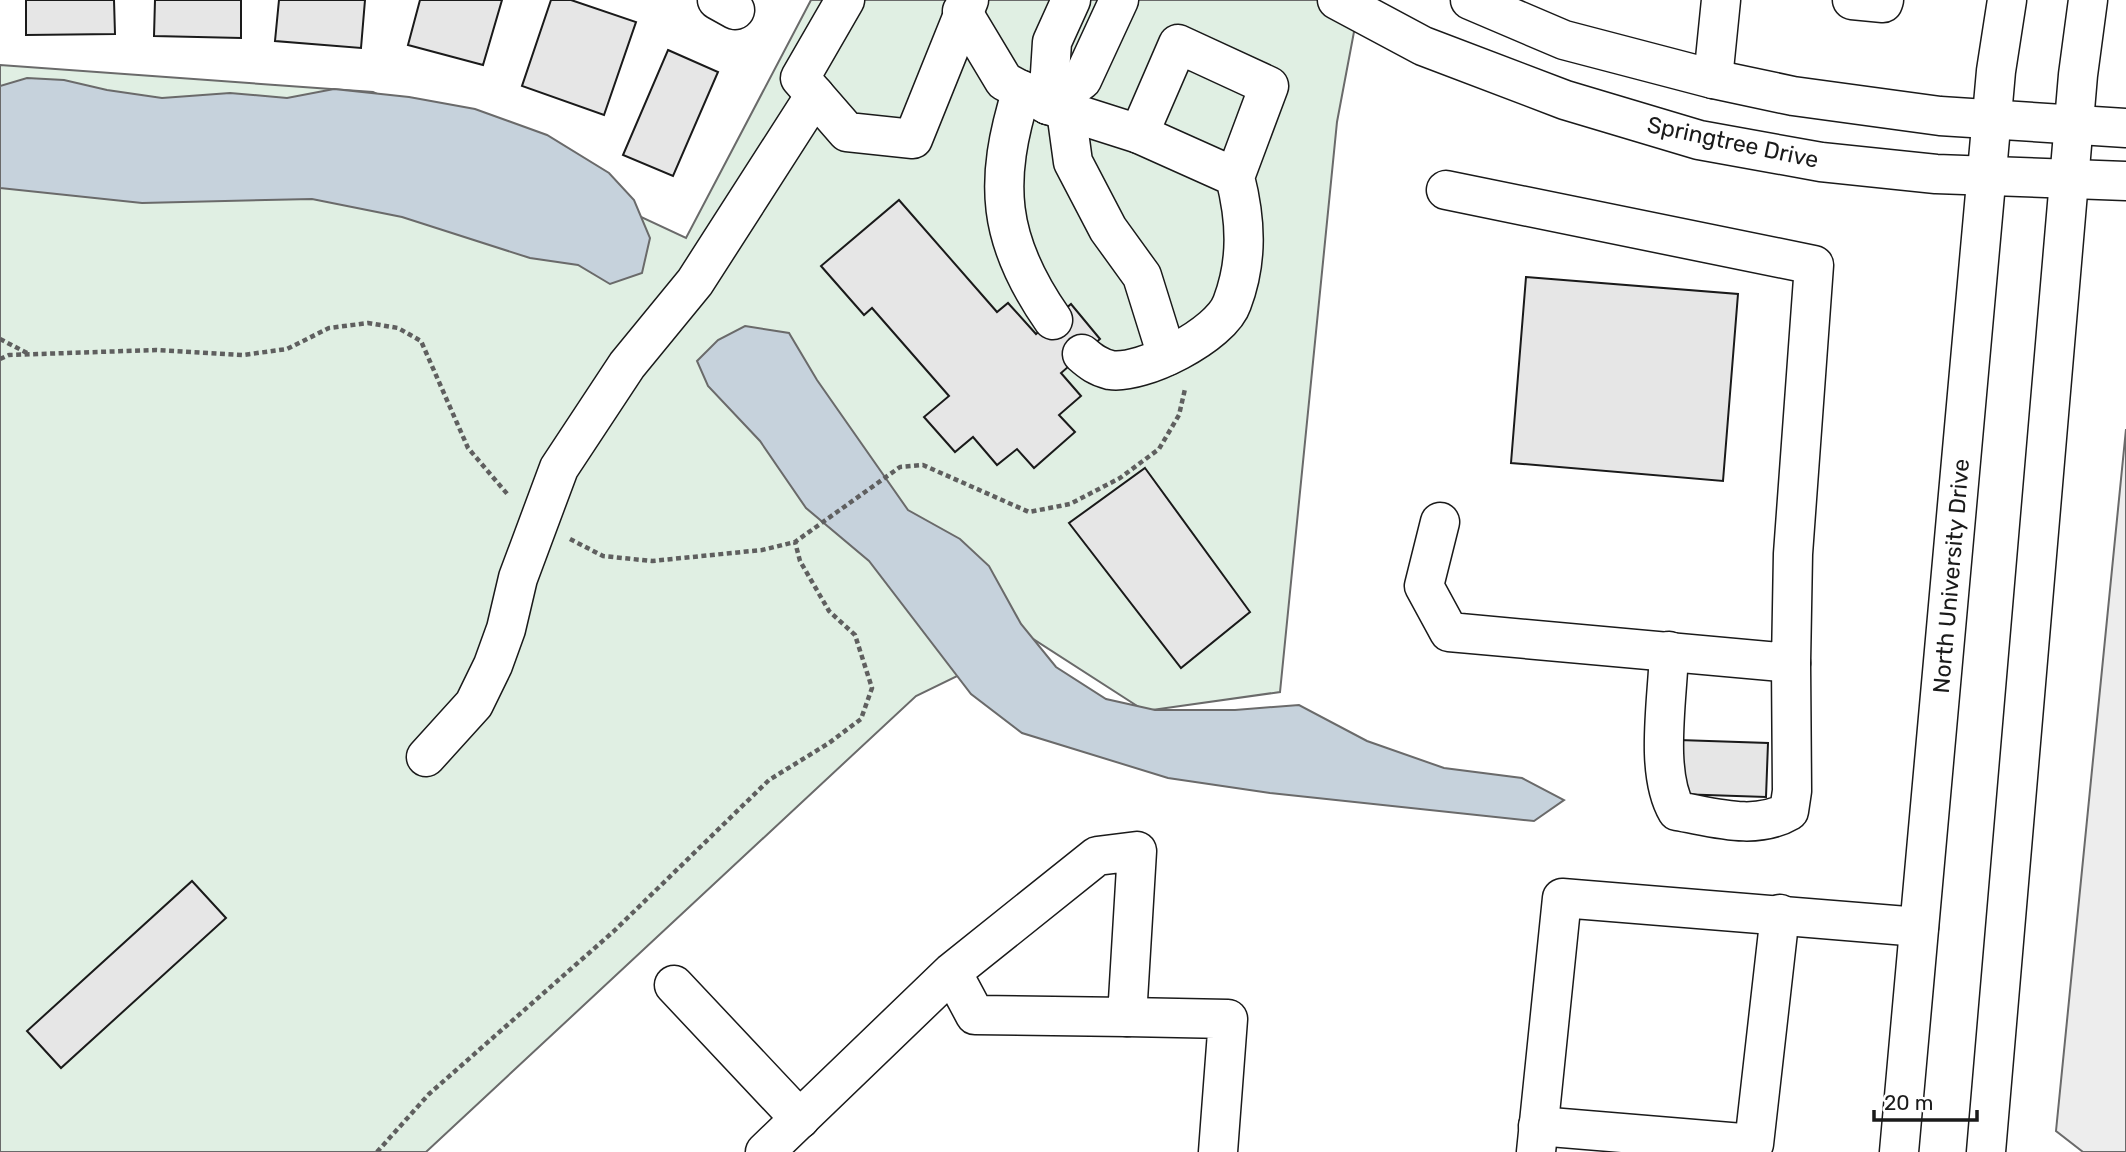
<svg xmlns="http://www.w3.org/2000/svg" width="2126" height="1152" viewBox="0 0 2126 1152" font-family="Rubik,sans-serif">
	<rect width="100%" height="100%" fill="#fff"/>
	<path fill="#e0efe3" stroke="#6a6a6a" stroke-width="2" d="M 811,0 L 1360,0 L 1337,122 L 1280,692 L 1145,711 L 1033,639 L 916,696 L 426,1152 L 0,1152 L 0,65 L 373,92 L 686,238 Z"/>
	<path fill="#ededed" stroke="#6a6a6a" stroke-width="2" d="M 2126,429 L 2126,1152 L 2083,1152 L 2056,1131 Z"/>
	<g fill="#c6d2dc" stroke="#6a6a6a" stroke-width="2">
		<path d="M 27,78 L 64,80 L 107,90 L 162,98 L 230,93 L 287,98 L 334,89 L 409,97 L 475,109 L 547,135 L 609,173 L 634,200 L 650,238 L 642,273 L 610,284 L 578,265 L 530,258 L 402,217 L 312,199 L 142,203 L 0,188 L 0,86 Z"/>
		<path d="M 745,326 L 789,333 L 817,380 L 908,510 L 960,539 L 989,566 L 1021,624 L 1056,667 L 1106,699 L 1155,710 L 1235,710 L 1299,705 L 1367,741 L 1444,768 L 1522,778 L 1564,800 L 1534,821 L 1270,793 L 1168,778 L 1022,733 L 971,694 L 869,561 L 806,508 L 760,441 L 708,386 L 697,361 L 718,340 Z"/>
	</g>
	<g fill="#e6e6e6" stroke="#1a1a1a" stroke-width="2">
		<path d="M 26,0 L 114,0 L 115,34 L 26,35 Z"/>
		<path d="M 155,0 L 241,0 L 241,38 L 154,36 Z"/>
		<path d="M 279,0 L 365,0 L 361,48 L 275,41 Z"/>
		<path d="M 420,0 L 502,0 L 483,65 L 408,45 Z"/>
		<path d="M 551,0 L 571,0 L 636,22 L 604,115 L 522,86 Z"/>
		<path d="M 668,50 L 718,72 L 673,176 L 623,155 Z"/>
		<path d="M 899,200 L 997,312 L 1008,303 L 1036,334 L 1071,304 L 1100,339 L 1061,373 L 1081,396 L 1059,415 L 1075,432 L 1034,468 L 1017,449 L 997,465 L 973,437 L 955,452 L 924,417 L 949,396 L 872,308 L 864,315 L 821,266 Z"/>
		<path d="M 1526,277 L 1738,294 L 1723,481 L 1511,463 Z"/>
		<path d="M 1145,468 L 1250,612 L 1181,668 L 1069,523 Z"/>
		<path d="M 1679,740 L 1768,743 L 1766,797 L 1677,794 Z"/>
		<path d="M 192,881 L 226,918 L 61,1068 L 27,1031 Z"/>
	</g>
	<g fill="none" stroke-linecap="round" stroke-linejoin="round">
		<g stroke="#1a1a1a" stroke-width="41">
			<g id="minor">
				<path d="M 717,0 L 735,10"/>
				<path d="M 845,0 L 800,78 L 847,132 L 913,139 L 969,0"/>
				<path d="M 1337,0 L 1423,46 L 1565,100 L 1699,140 L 1821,162 L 1936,174 L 2126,181"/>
				<path d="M 1470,0 L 1564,40 L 1713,79 L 1793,96 L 1940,116 L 2126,128"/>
				<path d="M 1852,0 L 1883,3 L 1884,0"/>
				<path d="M 962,11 L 1004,81 L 1048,105 L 1139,134"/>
				<path d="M 1713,79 L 1721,0"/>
				<path d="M 1022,90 C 993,182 997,240 1053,320"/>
				<path d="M 1048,105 L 1082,80 L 1119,0"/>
				<path d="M 1048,105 L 1052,42 L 1071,0"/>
				<path d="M 1066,111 L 1073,162 L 1108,229 L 1142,276 L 1167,356"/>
				<path d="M 1082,354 C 1091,362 1098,367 1110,370 C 1142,375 1221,335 1232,303 C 1248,261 1246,220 1235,177 L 1139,134 L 1178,44 L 1269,86 L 1235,177"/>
				<path d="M 1440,522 L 1424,586 L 1449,632 L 1791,663 L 1793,554 L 1814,265 L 1446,190"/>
				<path d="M 1669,651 C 1668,697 1654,772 1677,811 C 1713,817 1755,831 1789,811 L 1792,791 L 1791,663"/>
				<path d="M 426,757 L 474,704 L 493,665 L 506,629 L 518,578 L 559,468 L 627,365 L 695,282 L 815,95"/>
				<path d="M 674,985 L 800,1119"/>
				<path d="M 1127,1017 L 1228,1019 L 1218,1152"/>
				<path d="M 1538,1126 L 1754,1144 L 1780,914"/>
				<path d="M 765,1152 L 952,972 L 1097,856 L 1137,851 L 1127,1017 L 975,1015 L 952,972"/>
				<path d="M 1536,1152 L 1562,898 L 1919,927"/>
			</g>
		</g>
		<g stroke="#1a1a1a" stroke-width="41">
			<g id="major">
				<path d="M 1899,1152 L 1996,71 L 2007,0"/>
				<path d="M 1986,1152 L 2078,75 L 2088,0"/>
			</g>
		</g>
		<g stroke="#5f5f5f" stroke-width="4.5" stroke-dasharray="5 3.5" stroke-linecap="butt">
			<path d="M 0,339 L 27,353"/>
			<path d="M 0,359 L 9,355 L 156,350 L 243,355 L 287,349 L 329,328 L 368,323 L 398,328 L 421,341 L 468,448 L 509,496"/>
			<path d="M 570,539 L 603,556 L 652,561 L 762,550 L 795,542 L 900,467 L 923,465 L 1029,512 L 1070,504 L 1120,478 L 1159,449 L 1179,415 L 1185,389"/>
			<path d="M 377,1152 L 429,1094 L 614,931 L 769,780 L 829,743 L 861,719 L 872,688 L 855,635 L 829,611 L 800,561 L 795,542"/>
		</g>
		<use href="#minor" stroke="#fff" stroke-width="38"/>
		<use href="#major" stroke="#fff" stroke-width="38"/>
	</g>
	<g text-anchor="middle" stroke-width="5" stroke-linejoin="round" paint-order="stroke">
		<g font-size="23" fill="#1a1a1a" stroke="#fff">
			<text transform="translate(1733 142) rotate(12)" y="8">Springtree Drive</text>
			<text transform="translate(1951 576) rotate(-85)" y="8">North University Drive</text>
		</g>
	</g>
	<path d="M1874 1110v10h103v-10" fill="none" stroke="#1a1a1a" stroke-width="3.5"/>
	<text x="1884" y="1110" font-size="21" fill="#1a1a1a" stroke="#ffffff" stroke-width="5" paint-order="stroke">20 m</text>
</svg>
